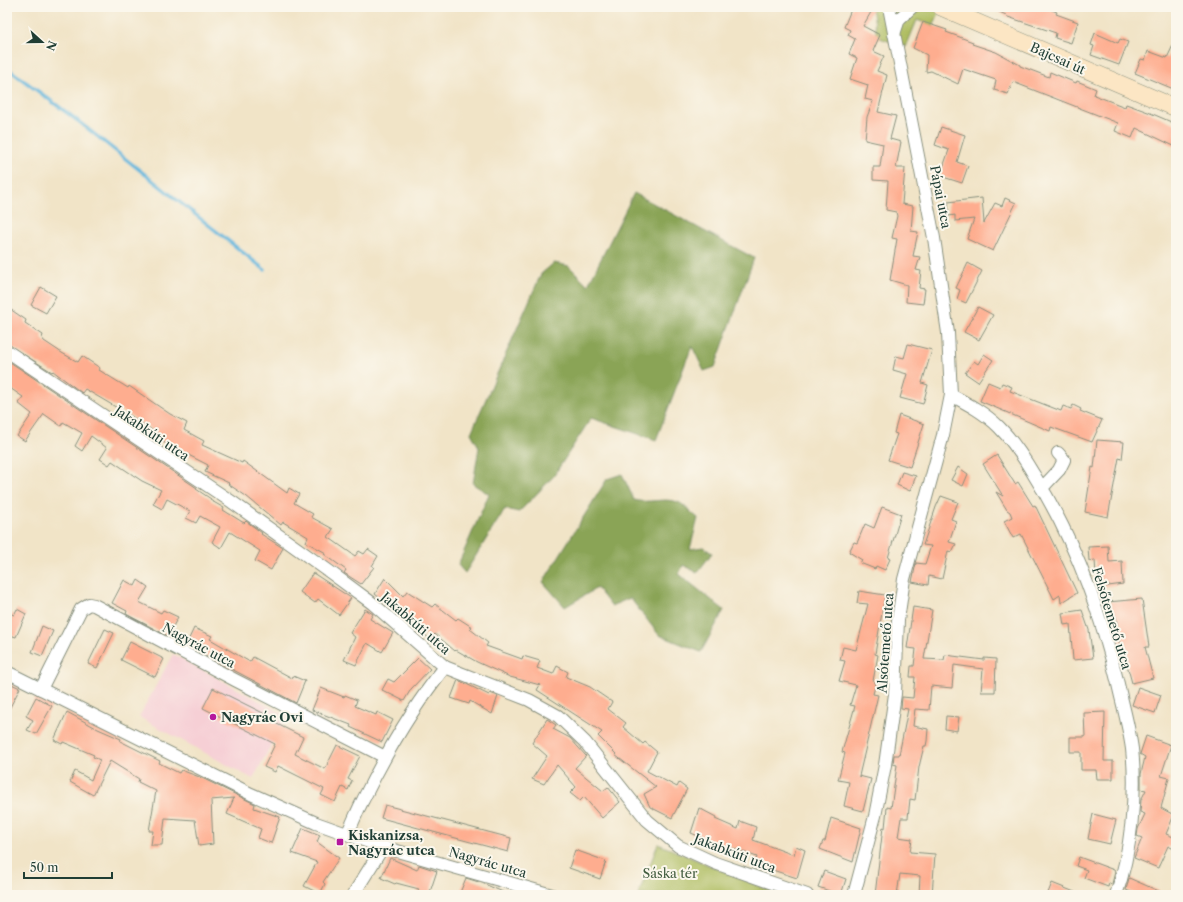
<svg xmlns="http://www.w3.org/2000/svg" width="1183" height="902" viewBox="0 0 1183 902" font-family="'Libre Caslon Text',serif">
	<rect width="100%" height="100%" fill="#fbf7ec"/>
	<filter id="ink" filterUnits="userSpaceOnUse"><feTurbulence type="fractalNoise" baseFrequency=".025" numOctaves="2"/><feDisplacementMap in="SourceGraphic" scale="8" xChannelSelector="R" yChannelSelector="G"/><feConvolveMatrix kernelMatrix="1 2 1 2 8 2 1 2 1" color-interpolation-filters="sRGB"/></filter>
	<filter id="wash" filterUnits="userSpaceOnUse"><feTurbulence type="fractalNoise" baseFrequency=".012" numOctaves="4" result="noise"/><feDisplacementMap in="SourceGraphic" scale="16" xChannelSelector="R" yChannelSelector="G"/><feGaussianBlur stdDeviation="0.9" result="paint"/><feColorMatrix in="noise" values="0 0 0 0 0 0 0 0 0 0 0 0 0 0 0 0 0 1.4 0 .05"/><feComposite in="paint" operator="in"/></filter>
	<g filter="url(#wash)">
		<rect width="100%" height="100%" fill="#f1e4c7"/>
		<path fill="#f6cfd5" d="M 173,654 L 287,716 L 253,779 L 139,717 Z"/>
		<g fill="#adbc5f" stroke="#667c4a">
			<path d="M 872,7 L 942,7 L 933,26 L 917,20 L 906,47 L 877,37 Z"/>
			<path d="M 658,844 L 781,895 L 638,895 Z"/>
		</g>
		<g fill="#8aa456" stroke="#547045">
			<path d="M 634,193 L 754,258 L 715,367 L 704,371 L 692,346 L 656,440 L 591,418 L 553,477 L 519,512 L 505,509 L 465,573 L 458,565 L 489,494 L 473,484 L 479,447 L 471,433 L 541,274 L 554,263 L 569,266 L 588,285 Z"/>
			<path d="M 622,474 L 634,500 C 649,504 663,497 678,502 C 685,505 692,514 698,518 L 690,549 L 703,547 L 712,553 L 697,573 L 683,565 L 679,574 L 724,610 L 701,652 L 659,635 L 630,598 L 611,606 L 597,588 L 565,607 L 543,582 L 607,479 Z"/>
		</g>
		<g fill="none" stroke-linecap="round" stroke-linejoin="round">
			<path stroke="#5fb4db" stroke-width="3.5" d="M 7,68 L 78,121 L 265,270"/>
		</g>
		<g id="blocks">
			<g fill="#fead8f">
				<path d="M 852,7 L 874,7 L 863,26 L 880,35 L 873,51 L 884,56 L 877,71 L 887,75 L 878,112 L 896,116 L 890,139 L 901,142 L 896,168 L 905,168 L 902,204 L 913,206 L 911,231 L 918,232 L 913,256 L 920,257 L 916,270 L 921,271 L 919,288 L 925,289 L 923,304 L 906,302 L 907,285 L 890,280 L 897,239 L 892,238 L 897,216 L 896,212 L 886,210 L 888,181 L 873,180 L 873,167 L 880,167 L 883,144 L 865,140 L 867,117 L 873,101 L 865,99 L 868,85 L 850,79 L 857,58 L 849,54 L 855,39 L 848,35 L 850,30 L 844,27 Z"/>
				<path d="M 989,7 L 1044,7 L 1057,12 L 1056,14 L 1078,22 L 1071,43 L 1055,38 L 1056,33 L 1005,16 L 1006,15 Z"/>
				<path d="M 923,22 L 947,30 L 946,32 L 973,42 L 972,44 L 996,52 L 1020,65 L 1020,66 L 1049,77 L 1050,72 L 1076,83 L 1077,81 L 1096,89 L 1094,95 L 1125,107 L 1126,104 L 1148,112 L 1176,124 L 1176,147 L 1136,128 L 1132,138 L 1115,131 L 1118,123 L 1013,82 L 1008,94 L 994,90 L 996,80 L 963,69 L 958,84 L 931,71 L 926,72 L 927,55 L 913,48 Z"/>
				<path d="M 1095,33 L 1118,43 L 1120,39 L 1128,42 L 1119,65 L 1091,55 L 1094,46 L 1091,45 Z"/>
				<path d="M 1176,39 L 1176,90 L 1135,73 L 1141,59 L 1145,60 L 1148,51 L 1167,58 Z"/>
				<path d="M 941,127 L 965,135 L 957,162 L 968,166 L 962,183 L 940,176 L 949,150 L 935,145 Z"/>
				<path d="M 982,198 L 984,223 L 995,203 L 1002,206 L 1005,198 L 1016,203 L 993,251 L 967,239 L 974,219 L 955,221 L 955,215 L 949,216 L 948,202 Z"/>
				<path d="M 968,263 L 982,271 L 966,303 L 957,299 L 960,290 L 956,288 Z"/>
				<path d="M 41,287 L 56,296 L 46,313 L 31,305 Z"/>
				<path d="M 7,307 L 26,320 L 25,323 L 43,335 L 42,338 L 44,341 L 62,353 L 78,362 L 82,356 L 100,368 L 99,370 L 128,388 L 129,386 L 170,414 L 187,423 L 184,430 L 204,441 L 202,445 L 242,463 L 243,461 L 287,493 L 289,488 L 299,494 L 294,503 L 313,514 L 311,517 L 333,529 L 328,537 L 355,556 L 359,551 L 364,554 L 368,549 L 378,556 L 372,566 L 374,567 L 361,584 L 344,573 L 346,570 L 324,554 L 326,553 L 306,542 L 308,537 L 283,522 L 281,525 L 246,496 L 228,484 L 229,483 L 205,472 L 208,465 L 159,440 L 161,436 L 131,416 L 85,389 L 82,393 L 53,371 L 52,372 L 7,344 Z"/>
				<path d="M 978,307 L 993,315 L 979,340 L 964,332 Z"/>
				<path d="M 908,344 L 932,350 L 922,383 L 928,385 L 923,404 L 900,398 L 907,374 L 893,370 L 896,356 L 904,358 Z"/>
				<path d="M 984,354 L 993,360 L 978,382 L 965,373 L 974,361 L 978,364 Z"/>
				<path d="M 7,360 L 197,488 L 196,489 L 211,499 L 210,500 L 224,508 L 223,510 L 244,523 L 246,521 L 262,533 L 261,534 L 283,548 L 271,570 L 255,561 L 260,551 L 230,532 L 221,548 L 212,542 L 220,527 L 200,516 L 196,523 L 186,518 L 190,511 L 167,499 L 162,509 L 153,504 L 161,490 L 142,481 L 112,461 L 109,465 L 100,459 L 107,448 L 91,436 L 82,451 L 75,446 L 82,433 L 63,422 L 61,426 L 44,414 L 25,441 L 17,436 L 32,414 L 18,403 L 23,397 L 7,386 Z"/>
				<path d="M 988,382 L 1000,387 L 1002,383 L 1012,387 L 1010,391 L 1061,411 L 1063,406 L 1071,409 L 1073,405 L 1081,409 L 1080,411 L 1102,420 L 1092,442 L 1051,427 L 1050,431 L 980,401 Z"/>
				<path d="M 899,415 L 924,424 L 910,467 L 888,460 L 897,434 L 894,433 Z"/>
				<path d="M 1097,440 L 1124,442 L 1122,459 L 1119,458 L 1108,517 L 1085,512 L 1092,467 L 1094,468 Z"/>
				<path d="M 997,455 L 1015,484 L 1018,482 L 1033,506 L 1035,505 L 1077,593 L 1061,603 L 1060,595 L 1054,599 L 1021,534 L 1013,538 L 1004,521 L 1012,517 L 1010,512 L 1007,510 L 996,492 L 1003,496 L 983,464 Z"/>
				<path d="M 958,467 L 968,474 L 963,486 L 951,480 Z"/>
				<path d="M 902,472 L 916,476 L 910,491 L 897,485 Z"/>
				<path d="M 941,496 L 958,502 L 951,519 L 956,521 L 949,542 L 956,544 L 952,552 L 948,551 L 942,579 L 929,576 L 928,585 L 912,582 L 916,563 L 925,564 L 931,546 L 923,545 L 936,507 Z"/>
				<path d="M 882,507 L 901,514 L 888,558 L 890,559 L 885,570 L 876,566 L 875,569 L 860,563 L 862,560 L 849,552 L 854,542 L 857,543 L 865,524 L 874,528 Z"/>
				<path d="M 1108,546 L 1109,562 L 1122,561 L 1123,584 L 1101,587 L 1099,574 L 1096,575 L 1095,560 L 1089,561 L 1088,547 Z"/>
				<path d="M 313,573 L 351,598 L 339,615 L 318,599 L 315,603 L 300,592 Z"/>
				<path d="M 385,578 L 403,596 L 407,591 L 432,607 L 435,604 L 456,620 L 458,618 L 472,627 L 470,629 L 488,643 L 486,646 L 522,659 L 523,656 L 540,661 L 537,668 L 553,674 L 557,666 L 568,672 L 566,677 L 590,687 L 612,702 L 608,709 L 626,723 L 623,727 L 643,744 L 645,742 L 657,752 L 647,771 L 677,787 L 679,783 L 687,789 L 672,818 L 650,807 L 644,794 L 656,787 L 615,755 L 616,754 L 598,736 L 602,732 L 537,690 L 540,685 L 510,677 L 477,662 L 456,650 L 455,651 L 435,634 L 430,639 L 375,594 Z"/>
				<path d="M 124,580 L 135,586 L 138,580 L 148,587 L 139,602 L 161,613 L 163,610 L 178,617 L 168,636 L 126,614 L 127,611 L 112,603 Z"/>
				<path d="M 859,591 L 885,595 L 875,654 L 878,655 L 873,681 L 876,683 L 873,694 L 878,695 L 859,776 L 871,779 L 863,811 L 844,806 L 849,782 L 838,780 L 845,753 L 842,752 L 855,706 L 850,705 L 856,685 L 839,681 L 845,661 L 840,660 L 843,647 L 856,650 L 868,604 L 857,603 Z"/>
				<path d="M 1142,599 L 1149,647 L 1145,647 L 1153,678 L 1132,683 L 1126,661 L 1122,662 L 1116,617 L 1108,618 L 1107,602 Z"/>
				<path d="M 913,607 L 932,610 L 924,659 L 944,660 L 945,655 L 984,660 L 984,658 L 996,659 L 995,692 L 981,692 L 983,669 L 954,665 L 952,688 L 931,686 L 929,710 L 915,709 L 913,726 L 928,729 L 927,741 L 926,746 L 924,746 L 919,767 L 915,800 L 910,799 L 908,818 L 901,818 L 898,837 L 912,839 L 910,852 L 935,854 L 932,895 L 919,895 L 920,876 L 900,874 L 897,895 L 875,895 L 883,827 L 885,828 L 887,807 L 891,808 L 897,765 L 893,764 L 894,755 L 899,755 L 908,709 L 901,708 L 902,697 L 913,698 L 915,677 L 910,677 L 911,666 L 914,666 L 916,649 L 907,648 Z"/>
				<path d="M 17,609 L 26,614 L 16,637 L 7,634 L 7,612 L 14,615 Z"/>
				<path d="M 365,609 L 373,614 L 370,619 L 393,633 L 382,652 L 367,643 L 356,665 L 344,660 L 355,637 L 350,633 Z"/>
				<path d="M 1082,610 L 1089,630 L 1093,658 L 1073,660 L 1070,624 L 1064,625 L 1062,613 Z"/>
				<path d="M 42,626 L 53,631 L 42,656 L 32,652 Z"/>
				<path d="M 194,628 L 212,636 L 210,639 L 250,662 L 253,657 L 292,678 L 293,676 L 305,681 L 296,703 L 186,645 Z"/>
				<path d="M 105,629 L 114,633 L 97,668 L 88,664 Z"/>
				<path d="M 130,642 L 164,659 L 155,677 L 121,660 Z"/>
				<path d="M 418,658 L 430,669 L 411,689 L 404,701 L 382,690 L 388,679 L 394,682 Z"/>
				<path d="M 458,680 L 489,695 L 490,693 L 498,696 L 492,714 L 470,701 L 469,704 L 451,698 Z"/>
				<path d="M 7,682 L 20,688 L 7,713 Z"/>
				<path d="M 1138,687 L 1161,695 L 1155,713 L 1132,705 Z"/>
				<path d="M 213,688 L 271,717 L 269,720 L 303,737 L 295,754 L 325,769 L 337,745 L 360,756 L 348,779 L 352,781 L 348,790 L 342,787 L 335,802 L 321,795 L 324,789 L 278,766 L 275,772 L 264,767 L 275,744 L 203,708 Z"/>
				<path d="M 321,688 L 344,697 L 345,695 L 357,700 L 355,706 L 376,715 L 377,712 L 393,720 L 382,742 L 350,727 L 351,725 L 312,710 Z"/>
				<path d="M 36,697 L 52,706 L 36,734 L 27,730 L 33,720 L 26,716 Z"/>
				<path d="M 67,712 L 98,729 L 121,739 L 120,741 L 160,761 L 159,763 L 179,773 L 181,770 L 202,778 L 255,804 L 254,808 L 280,817 L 271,843 L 258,838 L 261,829 L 227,814 L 234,798 L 211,800 L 213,844 L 199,846 L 195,820 L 165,818 L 162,845 L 151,845 L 153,831 L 149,831 L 156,791 L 138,782 L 139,779 L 110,761 L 93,795 L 70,782 L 75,771 L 91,780 L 100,760 L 93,757 L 94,755 L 63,742 L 62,744 L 54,740 Z"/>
				<path d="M 1105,712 L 1104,761 L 1113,761 L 1113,779 L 1097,779 L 1096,770 L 1081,770 L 1081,752 L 1070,752 L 1070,737 L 1085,737 L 1084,713 Z"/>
				<path d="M 946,716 L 959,717 L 957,731 L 945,729 Z"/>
				<path d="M 547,719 L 556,725 L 553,729 L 570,738 L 586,756 L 575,768 L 603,791 L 608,787 L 620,802 L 602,818 L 584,797 L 580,801 L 570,793 L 576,787 L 557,765 L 544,784 L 532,779 L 547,756 L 532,743 Z"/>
				<path d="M 1146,736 L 1171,745 L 1161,776 L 1169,778 L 1161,808 L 1174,815 L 1166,834 L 1176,838 L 1176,850 L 1168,846 L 1158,868 L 1134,858 L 1142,838 L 1137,836 L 1138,829 L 1145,814 L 1140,812 L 1141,800 L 1146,790 L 1141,789 L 1141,774 L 1145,757 L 1140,754 Z"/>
				<path d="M 385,805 L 511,838 L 508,852 L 381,818 Z"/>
				<path d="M 699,808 L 716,817 L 715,819 L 738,829 L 740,821 L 756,827 L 753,840 L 794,855 L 796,846 L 805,850 L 797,878 L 754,864 L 757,857 L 726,846 L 726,848 L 691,833 Z"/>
				<path d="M 1093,814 L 1116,820 L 1110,844 L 1088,839 Z"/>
				<path d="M 831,818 L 861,828 L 853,862 L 820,849 L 823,841 L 825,841 Z"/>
				<path d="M 303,828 L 320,835 L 317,842 L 339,858 L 323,882 L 325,884 L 320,894 L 304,886 L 317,862 L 292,853 Z"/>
				<path d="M 575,850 L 606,861 L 600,879 L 569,868 Z"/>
				<path d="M 1079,857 L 1114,870 L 1115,872 L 1112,884 L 1109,883 L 1108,887 L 1084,878 L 1087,870 L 1076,866 Z"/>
				<path d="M 390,858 L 417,870 L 419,865 L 437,871 L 429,895 L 417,892 L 419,889 L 396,883 L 395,884 L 381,878 Z"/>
				<path d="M 824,871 L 846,879 L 841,895 L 818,887 Z"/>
				<path d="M 466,878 L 482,883 L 510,895 L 459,895 Z"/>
				<path d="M 1129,878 L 1168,895 L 1138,895 L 1126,890 Z"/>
				<path d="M 1052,883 L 1082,895 L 1054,895 L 1048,893 Z"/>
			</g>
		</g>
	</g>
	<g filter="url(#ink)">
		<use href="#blocks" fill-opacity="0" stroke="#88907e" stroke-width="1"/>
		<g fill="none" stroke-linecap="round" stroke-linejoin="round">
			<g stroke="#88907e" stroke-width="14">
				<g id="street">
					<path d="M 894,34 L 899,19 L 912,7"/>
					<path d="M 7,351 L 232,502 L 330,572 L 372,603 L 445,667 L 529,700 L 558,716 L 585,742 L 647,820 L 678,846 L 715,863 L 807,895"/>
					<path d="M 951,395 C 968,404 985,413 999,427 C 1013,441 1024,458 1034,475 C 1075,540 1100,610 1118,684 C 1123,706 1129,727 1132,749 C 1137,794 1131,853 1116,895"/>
					<path d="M 1042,488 L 1059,470 L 1064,460 L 1058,453"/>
					<path d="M 7,672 L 251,794 L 316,823 L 383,847 L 552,895"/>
					<path d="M 41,689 L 81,609 L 89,604 L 94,605 L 235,680 L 385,757"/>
					<path d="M 347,834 C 353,823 357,811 363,800 C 386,753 412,708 445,667"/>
					<path d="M 353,895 L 383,847"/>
					<path d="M 854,895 L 875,816 L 885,765 L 895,694 L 898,620 L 904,579 L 943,435 L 951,395 L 948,333 L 934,238 L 889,7"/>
				</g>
			</g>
			<g stroke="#88907e" stroke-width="18">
				<path id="secondary" d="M 941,7 L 1176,108"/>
			</g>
			<use href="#street" stroke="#fff" stroke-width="12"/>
			<use href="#secondary" stroke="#fce6c4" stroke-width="17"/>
		</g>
	</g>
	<g fill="#b5179e" stroke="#fbf7ec" stroke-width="1.5">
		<circle cx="213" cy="717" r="4"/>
		<rect x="336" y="838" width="8" height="8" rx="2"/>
	</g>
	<g text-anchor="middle" stroke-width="4" stroke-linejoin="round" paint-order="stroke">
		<g font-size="13" fill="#1f3d34" stroke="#fbf7ec">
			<text transform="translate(1058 58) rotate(24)" y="5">Bajcsai út</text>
			<text transform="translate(941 197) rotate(79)" y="5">Pápai utca</text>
			<text transform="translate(152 433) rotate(34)" y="5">Jakabkúti utca</text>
			<text transform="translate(1112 618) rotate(73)" y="5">Felsőtemető utca</text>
			<text transform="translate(416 623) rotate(41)" y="5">Jakabkúti utca</text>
			<text transform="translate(885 643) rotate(-86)" y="5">Alsótemető utca</text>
			<text transform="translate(199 645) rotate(28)" y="5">Nagyrác utca</text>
			<text transform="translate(735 853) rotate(21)" y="5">Jakabkúti utca</text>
			<text transform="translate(488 862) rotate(16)" y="5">Nagyrác utca</text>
		</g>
		<g font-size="13" font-weight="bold" fill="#1f3d34" stroke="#fbf7ec" text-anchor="start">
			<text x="221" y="722">Nagyrác Ovi</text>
			<text x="348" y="840">Kiskanizsa,<tspan x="348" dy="15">Nagyrác utca</tspan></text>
		</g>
		<g font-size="13" fill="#425d3f" stroke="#fbf7ec">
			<text x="670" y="878">Sáska tér</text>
		</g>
	</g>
	<rect width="1183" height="902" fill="none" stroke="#fbf7ec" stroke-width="24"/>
	<g transform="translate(42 42) rotate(111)" stroke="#fbf7ec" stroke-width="3" paint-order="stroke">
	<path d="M0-3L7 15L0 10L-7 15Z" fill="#1f3d34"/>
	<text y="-6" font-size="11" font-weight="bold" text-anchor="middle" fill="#1f3d34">N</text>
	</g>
	<path d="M24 872v6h88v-6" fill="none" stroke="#1f3d34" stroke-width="2"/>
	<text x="30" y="872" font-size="12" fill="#1f3d34" stroke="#fbf7ec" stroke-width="3" paint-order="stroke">50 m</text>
</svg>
